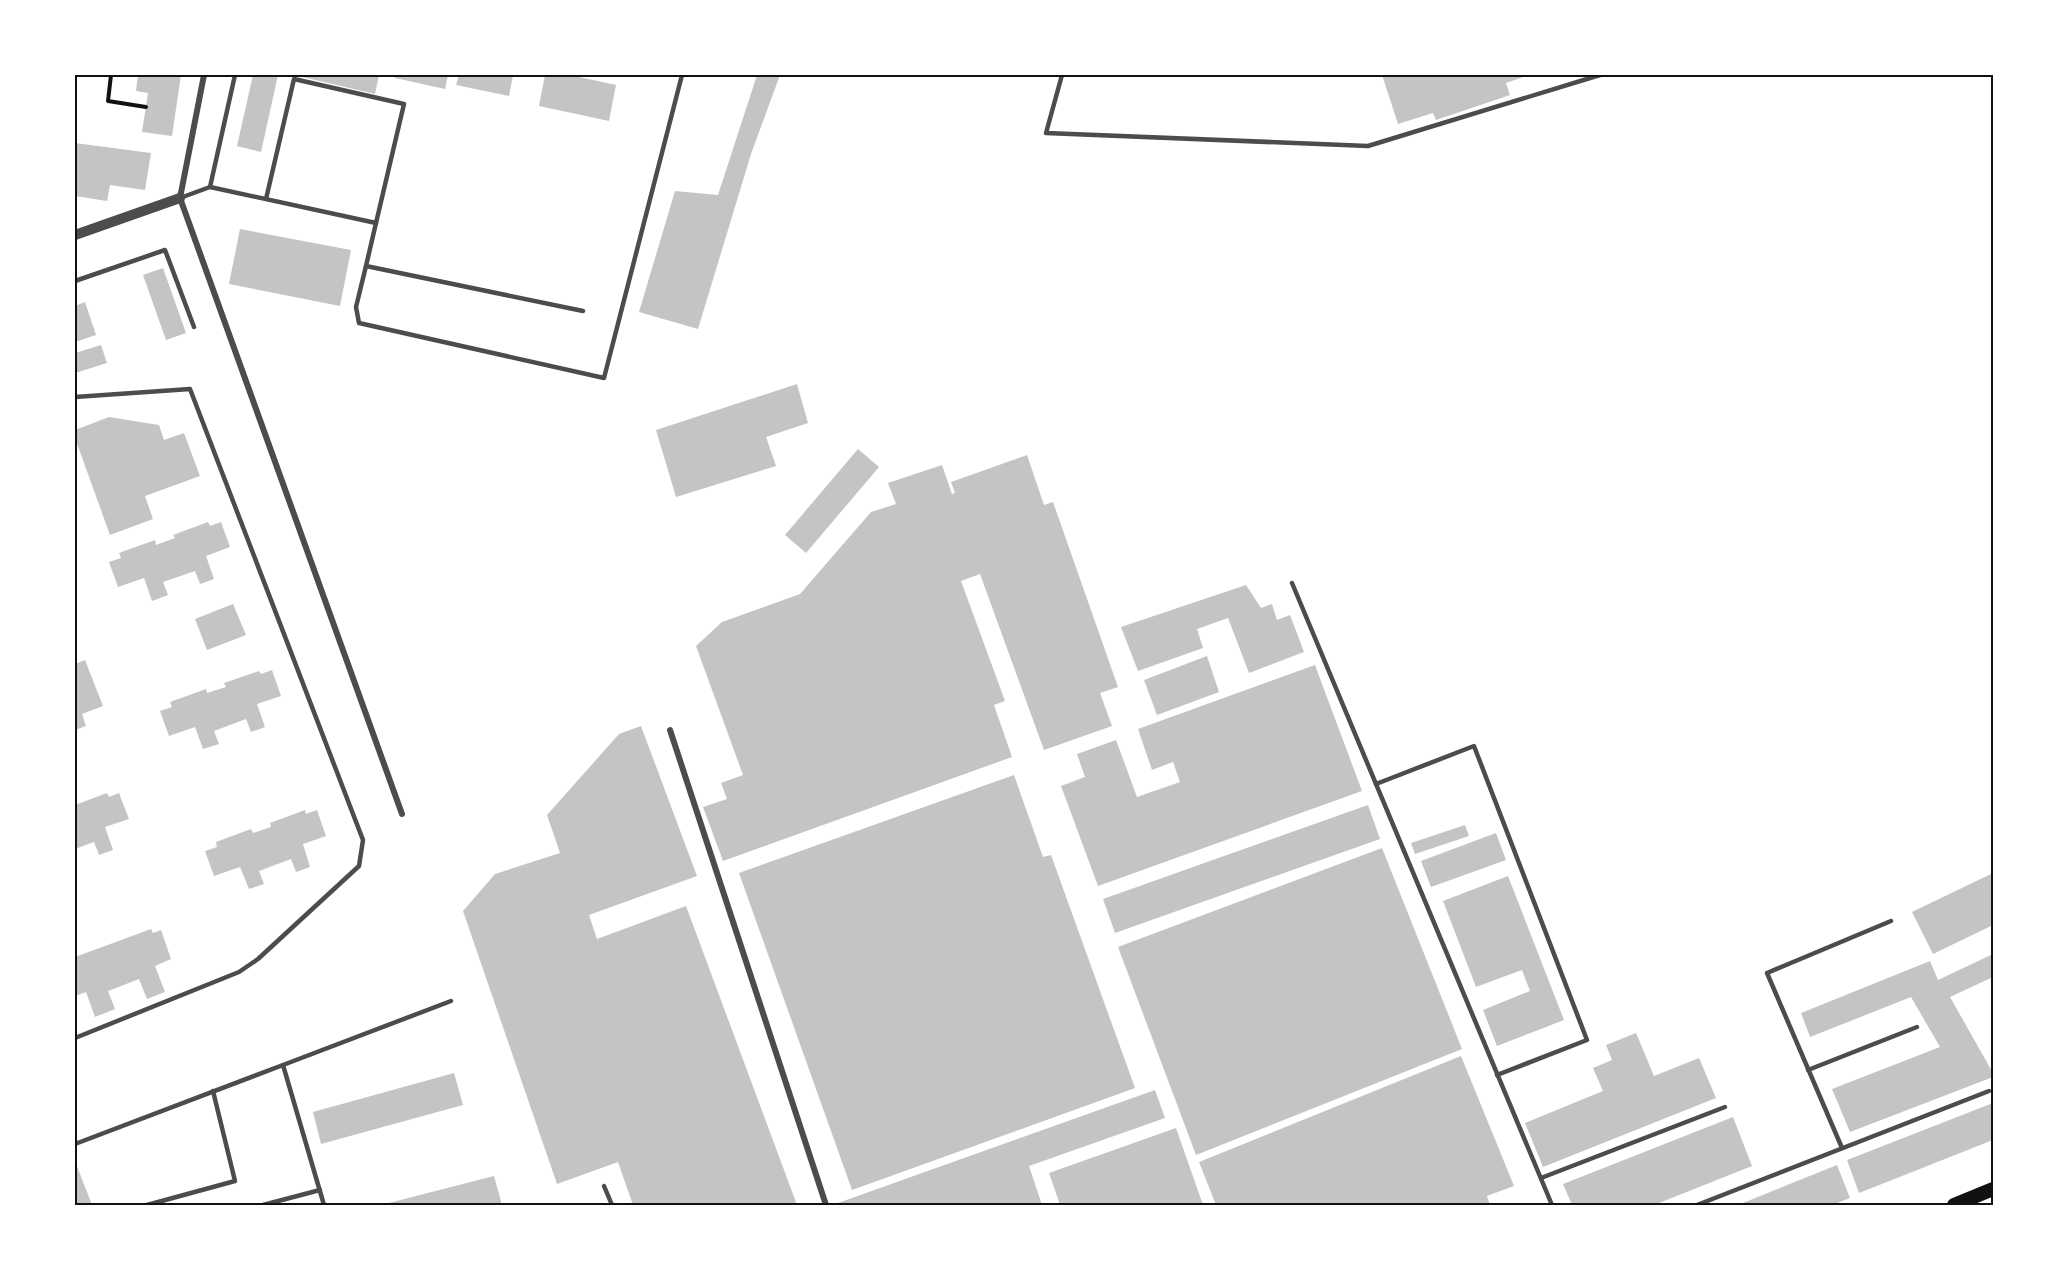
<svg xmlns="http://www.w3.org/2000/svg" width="2068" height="1280" viewBox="0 0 2068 1280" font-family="'PT Sans Narrow',sans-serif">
	<rect width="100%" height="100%" fill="#fff"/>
	<g fill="#c4c4c4">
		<path d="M 138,75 L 181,75 L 172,136 L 142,132 L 148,93 L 136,91 Z"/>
		<path d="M 253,75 L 278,75 L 261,152 L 237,146 Z"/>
		<path d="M 294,75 L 379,75 L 375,94 Z"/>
		<path d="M 395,75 L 448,75 L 445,89 L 395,78 Z"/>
		<path d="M 459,75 L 513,75 L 509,96 L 456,85 Z"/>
		<path d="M 545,75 L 570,75 L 616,85 L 609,121 L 539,106 Z"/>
		<path d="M 757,75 L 780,75 L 751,154 L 698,329 L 639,312 L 675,191 L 718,195 Z"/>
		<path d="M 1382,75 L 1529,75 L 1506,83 L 1510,95 L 1436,120 L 1433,113 L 1398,124 Z"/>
		<path d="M 75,143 L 151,153 L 145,190 L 110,185 L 107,201 L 75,196 Z"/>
		<path d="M 240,229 L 351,250 L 340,306 L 229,284 Z"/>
		<path d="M 163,268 L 186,333 L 166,340 L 143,275 Z"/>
		<path d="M 85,302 L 96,335 L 75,342 L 75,306 Z"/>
		<path d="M 101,345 L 107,363 L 75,373 L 75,353 Z"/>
		<path d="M 797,384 L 808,423 L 766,437 L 776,466 L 676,497 L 656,430 Z"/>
		<path d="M 109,417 L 159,425 L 164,440 L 184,433 L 200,476 L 145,496 L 153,519 L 110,535 L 75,438 L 75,430 Z"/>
		<path d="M 858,449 L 879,467 L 806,553 L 785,535 Z"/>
		<path d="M 1027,455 L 1044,505 L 1053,502 L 1118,687 L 1100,693 L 1112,726 L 1044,750 L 980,574 L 961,581 L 1005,701 L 994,705 L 1012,757 L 723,861 L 703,807 L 727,799 L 721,783 L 743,775 L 696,646 L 722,622 L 800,594 L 871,512 L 896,504 L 888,483 L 942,465 L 952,494 L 955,493 L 951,482 Z"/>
		<path d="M 208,522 L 210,526 L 221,522 L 230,547 L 206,556 L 214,579 L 200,584 L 195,571 L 163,582 L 168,595 L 152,601 L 144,578 L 118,587 L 109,562 L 121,558 L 119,553 L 155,540 L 156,545 L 175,538 L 173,535 Z"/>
		<path d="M 1246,585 L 1261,608 L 1272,604 L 1277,620 L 1290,615 L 1304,652 L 1249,673 L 1228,618 L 1197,629 L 1203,648 L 1138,671 L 1121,627 Z"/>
		<path d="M 233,604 L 246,635 L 207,650 L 195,619 Z"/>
		<path d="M 1207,656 L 1219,692 L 1157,715 L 1144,680 Z"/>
		<path d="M 85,660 L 103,706 L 82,714 L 86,726 L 75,730 L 75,664 Z"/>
		<path d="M 1315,665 L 1362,791 L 1098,886 L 1061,786 L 1085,777 L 1077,754 L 1116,740 L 1137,797 L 1180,782 L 1173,762 L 1152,770 L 1138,729 Z"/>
		<path d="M 272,670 L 281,696 L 257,704 L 265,727 L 251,732 L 246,719 L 214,731 L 219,744 L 203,749 L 195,727 L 169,736 L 160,711 L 172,707 L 170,702 L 206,689 L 207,693 L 226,687 L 224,683 L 259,671 L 261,674 Z"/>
		<path d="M 641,726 L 697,876 L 589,915 L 597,939 L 686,906 L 797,1205 L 633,1205 L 618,1162 L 557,1184 L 463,911 L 495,874 L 560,853 L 547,815 L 619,734 Z"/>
		<path d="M 1014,775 L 1043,857 L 1051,855 L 1135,1088 L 852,1190 L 739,873 Z"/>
		<path d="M 107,793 L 109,797 L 119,793 L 129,819 L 105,827 L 113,850 L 99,855 L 94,842 L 75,849 L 75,805 Z"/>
		<path d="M 1368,805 L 1380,839 L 1115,933 L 1103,899 Z"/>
		<path d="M 305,810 L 306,814 L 317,810 L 326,836 L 303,844 L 310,867 L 296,872 L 291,859 L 259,871 L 264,884 L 249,889 L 240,867 L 214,876 L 205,851 L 217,847 L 216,842 L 251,829 L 253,833 L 271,827 L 270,823 Z"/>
		<path d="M 1465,825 L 1469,836 L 1415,854 L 1411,843 Z"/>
		<path d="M 1496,833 L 1506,860 L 1431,887 L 1421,861 Z"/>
		<path d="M 1382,848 L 1462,1049 L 1196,1155 L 1118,947 Z"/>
		<path d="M 1993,873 L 1993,925 L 1933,954 L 1912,912 Z"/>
		<path d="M 1508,876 L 1564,1020 L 1497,1046 L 1483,1010 L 1530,991 L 1522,970 L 1476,987 L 1443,901 Z"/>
		<path d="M 151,929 L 153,933 L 161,930 L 171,959 L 155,966 L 165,992 L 147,999 L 139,979 L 108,991 L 115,1009 L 95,1017 L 86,992 L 75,996 L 75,957 Z"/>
		<path d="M 1993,954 L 1993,977 L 1950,997 L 1993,1073 L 1993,1077 L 1850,1132 L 1832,1089 L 1940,1047 L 1911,997 L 1810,1037 L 1801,1013 L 1930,961 L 1938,980 Z"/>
		<path d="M 1636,1033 L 1654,1076 L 1699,1058 L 1716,1098 L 1543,1167 L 1525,1123 L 1603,1091 L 1593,1068 L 1612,1060 L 1606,1045 Z"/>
		<path d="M 1461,1056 L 1514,1186 L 1487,1196 L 1490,1205 L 1216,1205 L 1199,1162 Z"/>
		<path d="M 454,1073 L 463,1105 L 321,1144 L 313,1112 Z"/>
		<path d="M 1155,1090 L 1165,1118 L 1029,1166 L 1042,1205 L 839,1205 L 838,1203 Z"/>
		<path d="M 1993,1103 L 1993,1140 L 1859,1193 L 1847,1160 Z"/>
		<path d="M 1733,1117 L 1752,1166 L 1654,1205 L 1572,1205 L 1563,1184 Z"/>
		<path d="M 1176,1128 L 1203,1205 L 1060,1205 L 1049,1173 Z"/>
		<path d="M 75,1161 L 92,1205 L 75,1205 Z"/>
		<path d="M 1837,1165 L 1850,1198 L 1832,1205 L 1738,1205 Z"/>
		<path d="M 494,1176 L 502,1205 L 385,1205 L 385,1204 Z"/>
	</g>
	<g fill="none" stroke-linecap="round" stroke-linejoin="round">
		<path stroke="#111" stroke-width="4" d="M 111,75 L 108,101 L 146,107"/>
		<g stroke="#4c4c4c" stroke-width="4.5">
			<path d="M 1062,75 L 1046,133 L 1368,146 L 1600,75"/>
			<path d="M 210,187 L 376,223 L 404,104 L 294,79 L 266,199"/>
			<path d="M 180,198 L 210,187 L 235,75"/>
			<path d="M 376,223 L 366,266 L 583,311"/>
			<path d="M 366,266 L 356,307 L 359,323 L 604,378 L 682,75"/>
			<path d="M 75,281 L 165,250 L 194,327"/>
			<path d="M 75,397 L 190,389 L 363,840 L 359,866 L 258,959 L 239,972 L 75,1038"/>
			<path d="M 1292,583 L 1552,1205"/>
			<path d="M 1376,784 L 1474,746 L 1587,1040 L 1497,1075"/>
			<path d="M 283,1065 L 451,1001"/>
			<path d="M 1808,1070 L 1917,1027"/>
			<path d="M 75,1144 L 283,1065 L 324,1205"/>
			<path d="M 1842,1148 L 1767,973 L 1891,921"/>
			<path d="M 1541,1178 L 1725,1107"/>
			<path d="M 604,1186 L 612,1205"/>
			<path d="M 147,1205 L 235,1181 L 213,1091"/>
			<path d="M 263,1205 L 320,1190"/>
			<path d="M 1697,1205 L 1989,1091"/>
		</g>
		<g stroke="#4c4c4c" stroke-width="6">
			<path d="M 204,75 L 180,198 L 402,814"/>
			<path d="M 670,730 L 826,1205"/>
		</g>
		<path stroke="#4c4c4c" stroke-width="10" d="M 75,235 L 180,198"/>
		<path stroke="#111" stroke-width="14" d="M 1954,1205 L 1993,1189"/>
	</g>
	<rect width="2068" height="1280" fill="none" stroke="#ffffff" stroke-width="153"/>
	<rect x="76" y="76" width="1916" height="1128" fill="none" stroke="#111" stroke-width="2"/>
</svg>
